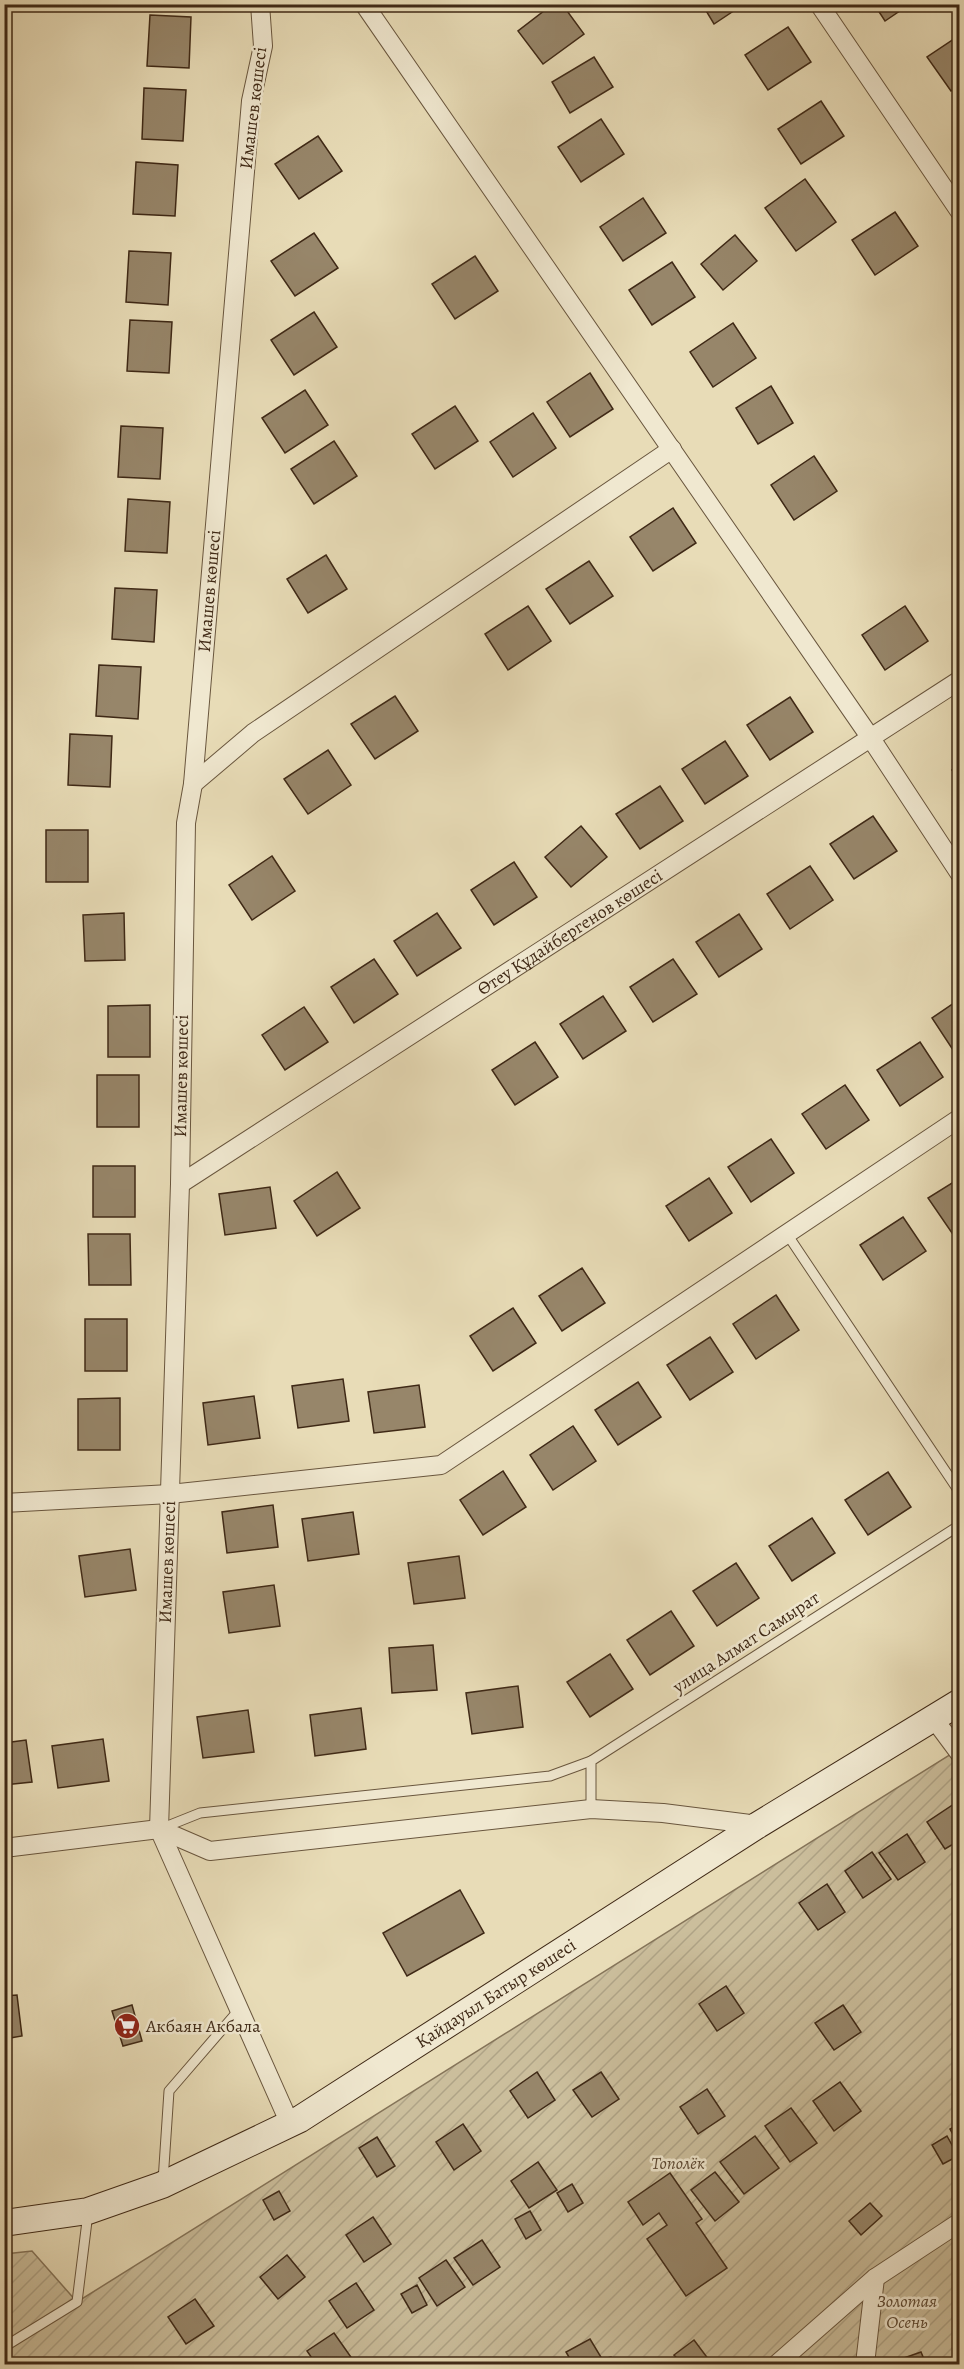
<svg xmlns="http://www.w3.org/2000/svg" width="964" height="2369" viewBox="0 0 964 2369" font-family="Alegreya,serif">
	<defs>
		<pattern id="garden-furrows" width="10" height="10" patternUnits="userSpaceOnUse" patternTransform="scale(1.5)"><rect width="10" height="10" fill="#cbbe9c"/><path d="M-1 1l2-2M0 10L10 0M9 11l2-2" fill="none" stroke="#afa386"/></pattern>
	</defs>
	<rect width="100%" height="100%" fill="#e8dcb7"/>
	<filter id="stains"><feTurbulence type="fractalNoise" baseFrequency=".00333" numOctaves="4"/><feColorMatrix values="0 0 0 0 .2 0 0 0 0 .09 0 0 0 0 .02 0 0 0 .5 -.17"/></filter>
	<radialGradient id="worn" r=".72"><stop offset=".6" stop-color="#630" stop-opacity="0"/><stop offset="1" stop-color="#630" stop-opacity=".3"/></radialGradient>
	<path fill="url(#garden-furrows)" stroke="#857459" stroke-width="1.5" d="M 959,1749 L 959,2364 L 5,2364 L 5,2254 L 32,2251 L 77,2302 Z"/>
	<g fill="#97866a" stroke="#3f2916" stroke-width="1.5">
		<path d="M 553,4 L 562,4 L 584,34 L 543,64 L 518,31 Z"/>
		<path d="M 702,4 L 744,4 L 714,24 Z"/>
		<path d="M 874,4 L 910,4 L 885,21 Z"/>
		<path d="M 150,15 L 191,17 L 189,68 L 147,66 Z"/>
		<path d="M 788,27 L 811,62 L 768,90 L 745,55 Z"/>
		<path d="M 960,35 L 960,86 L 951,91 L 927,57 Z"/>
		<path d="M 594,57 L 613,87 L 570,113 L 552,82 Z"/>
		<path d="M 144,88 L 186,90 L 183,141 L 142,139 Z"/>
		<path d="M 821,101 L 844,136 L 801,164 L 778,129 Z"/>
		<path d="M 601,119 L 624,154 L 581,182 L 558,147 Z"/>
		<path d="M 318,136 L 342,171 L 299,199 L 275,164 Z"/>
		<path d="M 136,162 L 178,165 L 175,216 L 133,214 Z"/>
		<path d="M 805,179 L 836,222 L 796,251 L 765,208 Z"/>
		<path d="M 643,198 L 666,233 L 623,261 L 600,227 Z"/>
		<path d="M 895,212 L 918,246 L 875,275 L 852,240 Z"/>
		<path d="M 314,233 L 338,268 L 295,296 L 271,261 Z"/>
		<path d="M 735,235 L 757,261 L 723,290 L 701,264 Z"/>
		<path d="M 129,251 L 171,253 L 168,305 L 126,302 Z"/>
		<path d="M 475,256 L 498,291 L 455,319 L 432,284 Z"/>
		<path d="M 672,262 L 695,297 L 652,325 L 629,290 Z"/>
		<path d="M 314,312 L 337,347 L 294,375 L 271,340 Z"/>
		<path d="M 130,320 L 172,322 L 169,373 L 127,371 Z"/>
		<path d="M 733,323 L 756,358 L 713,387 L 690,352 Z"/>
		<path d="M 590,373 L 613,409 L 570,437 L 547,402 Z"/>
		<path d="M 771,386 L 793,423 L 758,444 L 736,408 Z"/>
		<path d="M 305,390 L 328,425 L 285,453 L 262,418 Z"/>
		<path d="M 455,406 L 478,441 L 435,469 L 412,434 Z"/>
		<path d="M 533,413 L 556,448 L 513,477 L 490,442 Z"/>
		<path d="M 121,426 L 163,428 L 160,479 L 118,477 Z"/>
		<path d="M 334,441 L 357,476 L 314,504 L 291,469 Z"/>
		<path d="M 814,456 L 837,491 L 794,520 L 771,485 Z"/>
		<path d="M 128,499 L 170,502 L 167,553 L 125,551 Z"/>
		<path d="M 673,508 L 696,543 L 653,571 L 630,537 Z"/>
		<path d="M 326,555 L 347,589 L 308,613 L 287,579 Z"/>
		<path d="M 589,561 L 613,596 L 570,624 L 546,589 Z"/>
		<path d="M 115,588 L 157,590 L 154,642 L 112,639 Z"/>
		<path d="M 528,606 L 551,641 L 508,670 L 485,634 Z"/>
		<path d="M 905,606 L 928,641 L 885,670 L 862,635 Z"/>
		<path d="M 99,665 L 141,667 L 138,719 L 96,716 Z"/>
		<path d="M 395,696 L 418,731 L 375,759 L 351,724 Z"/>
		<path d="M 790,697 L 813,732 L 770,760 L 747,725 Z"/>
		<path d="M 70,734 L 112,736 L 110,787 L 68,785 Z"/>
		<path d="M 725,741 L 748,776 L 705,804 L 682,769 Z"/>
		<path d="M 328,750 L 351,785 L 308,814 L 284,779 Z"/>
		<path d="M 960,765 L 960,782 L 952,770 Z"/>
		<path d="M 660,786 L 683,821 L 640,849 L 616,814 Z"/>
		<path d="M 873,816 L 897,851 L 854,879 L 830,844 Z"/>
		<path d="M 581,826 L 607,857 L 571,887 L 545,857 Z"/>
		<rect x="46" y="830" width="42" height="52"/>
		<path d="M 272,856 L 295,891 L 252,920 L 229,885 Z"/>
		<path d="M 514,862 L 537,897 L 494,925 L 471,890 Z"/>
		<path d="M 810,866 L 833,900 L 790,929 L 767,894 Z"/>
		<path d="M 124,913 L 125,960 L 85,961 L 83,915 Z"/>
		<path d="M 437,913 L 461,948 L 417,976 L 394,941 Z"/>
		<path d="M 739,914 L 762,949 L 719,977 L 696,942 Z"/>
		<path d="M 374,959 L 398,994 L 354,1023 L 331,987 Z"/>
		<path d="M 673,959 L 697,994 L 653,1022 L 630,987 Z"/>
		<path d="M 603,996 L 626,1031 L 583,1059 L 560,1024 Z"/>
		<path d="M 960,999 L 960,1050 L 955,1053 L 932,1018 Z"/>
		<path d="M 150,1005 L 150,1057 L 108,1057 L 108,1006 Z"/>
		<path d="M 304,1007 L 328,1042 L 285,1070 L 262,1035 Z"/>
		<path d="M 535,1042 L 558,1077 L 515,1105 L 492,1070 Z"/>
		<path d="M 920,1042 L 943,1077 L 900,1106 L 877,1070 Z"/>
		<rect x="97" y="1075" width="42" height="52"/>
		<path d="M 845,1085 L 869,1120 L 826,1149 L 802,1114 Z"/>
		<path d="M 771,1139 L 794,1173 L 751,1202 L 728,1167 Z"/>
		<rect x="93" y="1166" width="42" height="51"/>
		<path d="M 337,1172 L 360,1208 L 317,1236 L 294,1201 Z"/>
		<path d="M 709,1178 L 732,1213 L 689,1241 L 666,1206 Z"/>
		<path d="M 960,1178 L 960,1228 L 952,1233 L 928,1198 Z"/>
		<path d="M 270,1187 L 276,1228 L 225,1235 L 219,1194 Z"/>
		<path d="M 903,1217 L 926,1251 L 883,1280 L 860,1245 Z"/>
		<path d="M 88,1234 L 130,1234 L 131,1285 L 89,1285 Z"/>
		<path d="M 582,1268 L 605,1303 L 562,1331 L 539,1296 Z"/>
		<path d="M 776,1295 L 799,1330 L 756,1359 L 733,1324 Z"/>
		<path d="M 513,1308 L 536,1343 L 493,1371 L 470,1336 Z"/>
		<rect x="85" y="1319" width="42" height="52"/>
		<path d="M 710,1337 L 733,1372 L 690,1400 L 667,1365 Z"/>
		<path d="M 343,1379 L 349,1421 L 298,1428 L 292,1386 Z"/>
		<path d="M 638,1382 L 661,1417 L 618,1445 L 595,1410 Z"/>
		<path d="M 419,1385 L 425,1427 L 374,1433 L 368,1392 Z"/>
		<path d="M 254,1396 L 260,1438 L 208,1445 L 203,1403 Z"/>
		<path d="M 120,1398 L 120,1450 L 78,1450 L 78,1399 Z"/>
		<path d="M 573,1426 L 596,1461 L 553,1490 L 530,1455 Z"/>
		<path d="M 503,1471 L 526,1507 L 483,1535 L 460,1500 Z"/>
		<path d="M 888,1472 L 911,1507 L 868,1535 L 845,1500 Z"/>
		<path d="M 273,1505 L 278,1547 L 227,1553 L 222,1512 Z"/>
		<path d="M 353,1512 L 359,1554 L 308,1561 L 302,1519 Z"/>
		<path d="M 812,1518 L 835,1553 L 792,1581 L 769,1546 Z"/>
		<path d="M 130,1549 L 136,1590 L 85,1597 L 79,1556 Z"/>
		<path d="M 459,1556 L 465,1598 L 414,1604 L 408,1563 Z"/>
		<path d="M 4,1559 L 10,1597 L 4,1598 Z"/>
		<path d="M 736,1563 L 759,1598 L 717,1626 L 693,1591 Z"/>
		<path d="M 274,1585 L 280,1626 L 229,1633 L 223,1592 Z"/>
		<path d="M 671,1611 L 694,1646 L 650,1675 L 627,1640 Z"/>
		<path d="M 433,1645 L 437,1690 L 392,1693 L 389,1648 Z"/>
		<path d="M 610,1654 L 633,1689 L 590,1717 L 567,1682 Z"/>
		<path d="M 518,1686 L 523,1727 L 472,1734 L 466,1693 Z"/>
		<path d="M 361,1708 L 366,1749 L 315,1756 L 310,1715 Z"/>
		<path d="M 248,1710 L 254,1752 L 203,1758 L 197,1717 Z"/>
		<path d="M 103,1739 L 109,1781 L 58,1788 L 52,1746 Z"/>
		<path d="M 26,1740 L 32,1782 L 4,1785 L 4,1743 Z"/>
		<path d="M 954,1804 L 960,1812 L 960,1840 L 945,1849 L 927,1822 Z"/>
		<path d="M 907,1834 L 925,1862 L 898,1880 L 879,1853 Z"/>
		<path d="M 872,1852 L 891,1879 L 863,1898 L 845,1871 Z"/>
		<path d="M 827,1884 L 845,1912 L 818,1930 L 799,1903 Z"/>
		<path d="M 460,1890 L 484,1933 L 407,1976 L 383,1933 Z"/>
		<path d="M 726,1986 L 744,2013 L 717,2031 L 699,2004 Z"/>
		<path d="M 17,1995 L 22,2036 L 4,2039 L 4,1996 Z"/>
		<path d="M 132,2005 L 142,2041 L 123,2046 L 112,2011 Z"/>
		<path d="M 843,2005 L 861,2032 L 834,2050 L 815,2023 Z"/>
		<path d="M 537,2072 L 555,2100 L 528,2118 L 510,2091 Z"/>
		<path d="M 601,2072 L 619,2099 L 592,2117 L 573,2090 Z"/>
		<path d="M 840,2082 L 861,2111 L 834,2131 L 813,2101 Z"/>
		<path d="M 707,2089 L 725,2116 L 698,2134 L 680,2107 Z"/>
		<path d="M 791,2108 L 817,2143 L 790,2162 L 765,2126 Z"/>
		<path d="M 463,2124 L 481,2151 L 454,2170 L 436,2142 Z"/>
		<path d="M 960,2124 L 960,2147 L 950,2129 Z"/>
		<path d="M 755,2136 L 779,2168 L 744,2194 L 720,2162 Z"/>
		<path d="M 947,2136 L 958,2156 L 943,2164 L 932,2145 Z"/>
		<path d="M 377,2137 L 395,2166 L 377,2177 L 359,2148 Z"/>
		<path d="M 538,2162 L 557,2190 L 529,2208 L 511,2181 Z"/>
		<path d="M 715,2172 L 739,2202 L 715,2221 L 691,2190 Z"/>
		<path d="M 670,2173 L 702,2219 L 696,2223 L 727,2268 L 686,2296 L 647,2239 L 667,2225 L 659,2213 L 643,2225 L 628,2202 Z"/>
		<path d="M 572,2184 L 583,2203 L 568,2212 L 557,2193 Z"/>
		<path d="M 279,2191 L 290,2211 L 274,2220 L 263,2200 Z"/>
		<path d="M 870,2203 L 882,2216 L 861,2235 L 849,2221 Z"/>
		<path d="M 530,2211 L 541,2230 L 526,2239 L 515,2219 Z"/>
		<path d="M 373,2217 L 391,2244 L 364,2262 L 346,2235 Z"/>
		<path d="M 482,2240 L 500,2267 L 473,2285 L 454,2258 Z"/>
		<path d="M 287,2255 L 305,2277 L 278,2299 L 260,2277 Z"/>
		<path d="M 446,2260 L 465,2287 L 437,2306 L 419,2278 Z"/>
		<path d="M 356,2283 L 374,2310 L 347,2328 L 329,2301 Z"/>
		<path d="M 417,2285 L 427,2305 L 412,2313 L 401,2294 Z"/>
		<path d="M 195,2299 L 214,2326 L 186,2344 L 168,2317 Z"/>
		<path d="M 334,2333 L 353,2360 L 346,2364 L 316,2364 L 307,2351 Z"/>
		<path d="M 590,2339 L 602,2359 L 611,2357 L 615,2364 L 573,2364 L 566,2352 Z"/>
		<path d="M 694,2340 L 712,2364 L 682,2364 L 674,2355 Z"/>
		<path d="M 921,2352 L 926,2364 L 887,2364 Z"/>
		<path d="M 296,2358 L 301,2364 L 286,2364 Z"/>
	</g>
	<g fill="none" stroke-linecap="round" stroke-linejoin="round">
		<g stroke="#69563e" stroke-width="11">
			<g id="lane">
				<path d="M 787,1234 L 960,1493"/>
				<path d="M 591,1809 L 591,1761 L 960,1525"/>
				<path d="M 160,1829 L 200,1813 L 550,1776 L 591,1761"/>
				<path d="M 163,2181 L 169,2091 L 238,2011"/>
				<path d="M 4,2347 L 77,2302 L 88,2213"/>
			</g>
		</g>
		<g stroke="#69563e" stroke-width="20">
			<g id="street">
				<path d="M 260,4 L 263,46 L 251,101 L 193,784 L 186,823 L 180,1184 L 159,1829 L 290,2124"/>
				<path d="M 364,4 L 870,737 L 960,874"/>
				<path d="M 819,4 L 960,212"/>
				<path d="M 193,784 L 253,733 L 672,449"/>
				<path id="s1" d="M 180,1184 L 960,680"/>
				<path d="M 4,1503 L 170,1494 L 441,1465 L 960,1118"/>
				<path d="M 934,1719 L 960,1754"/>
				<path d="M 4,1848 L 159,1829 L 210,1851 L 591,1809 L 663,1813 L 758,1825"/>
				<path d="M 777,2364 L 875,2278 L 960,2222"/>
				<path d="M 865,2364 L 875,2278"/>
			</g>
		</g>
		<g stroke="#3f2916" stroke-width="28">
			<g id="secondary">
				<path id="s2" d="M 4,2223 L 88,2211 L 162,2185 L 300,2119 L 758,1825 L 960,1702"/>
			</g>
		</g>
		<use href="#lane" stroke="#f0e8d0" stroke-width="9"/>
		<use href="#street" stroke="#f0e8d0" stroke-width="18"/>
		<use href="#secondary" stroke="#f0e8d0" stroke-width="26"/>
	</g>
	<defs>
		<g id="supermarket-disc" transform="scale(1.35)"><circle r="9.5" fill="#8f2418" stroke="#f0e8d0"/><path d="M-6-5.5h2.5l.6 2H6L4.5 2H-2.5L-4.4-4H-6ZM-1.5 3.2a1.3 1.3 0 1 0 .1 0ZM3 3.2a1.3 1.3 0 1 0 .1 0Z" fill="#fff"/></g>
	</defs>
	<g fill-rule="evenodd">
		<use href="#supermarket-disc" x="127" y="2026"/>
	</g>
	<g text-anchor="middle" stroke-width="5" stroke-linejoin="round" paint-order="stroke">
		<g font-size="18" fill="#3f2916" stroke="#f0e8d0">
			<text transform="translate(253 108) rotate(-83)" y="6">Имашев көшесі</text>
			<text transform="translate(209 591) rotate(-85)" y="6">Имашев көшесі</text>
			<text dy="6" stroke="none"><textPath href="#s1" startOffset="464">Өтеу Құдайбергенов көшесі</textPath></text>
			<text transform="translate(181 1076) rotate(-89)" y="6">Имашев көшесі</text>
			<text transform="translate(167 1562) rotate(-88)" y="6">Имашев көшесі</text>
			<text transform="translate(746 1642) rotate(-33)" y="6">улица Алмат Самырат</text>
			<text dy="6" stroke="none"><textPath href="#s2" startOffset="549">Қайдауыл Батыр көшесі</textPath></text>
		</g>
		<g font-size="18" fill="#3f2916" stroke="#f0e8d0" text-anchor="start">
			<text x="146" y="2032">Акбаян Акбала</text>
		</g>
		<g font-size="18" font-style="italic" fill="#5b4731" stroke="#f0e8d0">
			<text x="678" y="2169">Тополёк</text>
			<text x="907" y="2307">Золотая<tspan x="907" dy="21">Осень</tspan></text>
		</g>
	</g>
	<rect width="964" height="2369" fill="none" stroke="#e8dcb7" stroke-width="24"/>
	<rect x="6" y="6" width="952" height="2357" fill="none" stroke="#3f2916" stroke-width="3"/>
	<rect x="12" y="12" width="940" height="2345" fill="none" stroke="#3f2916" stroke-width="1.5"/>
	<rect width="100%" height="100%" filter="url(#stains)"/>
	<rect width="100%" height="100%" fill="url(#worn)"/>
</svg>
